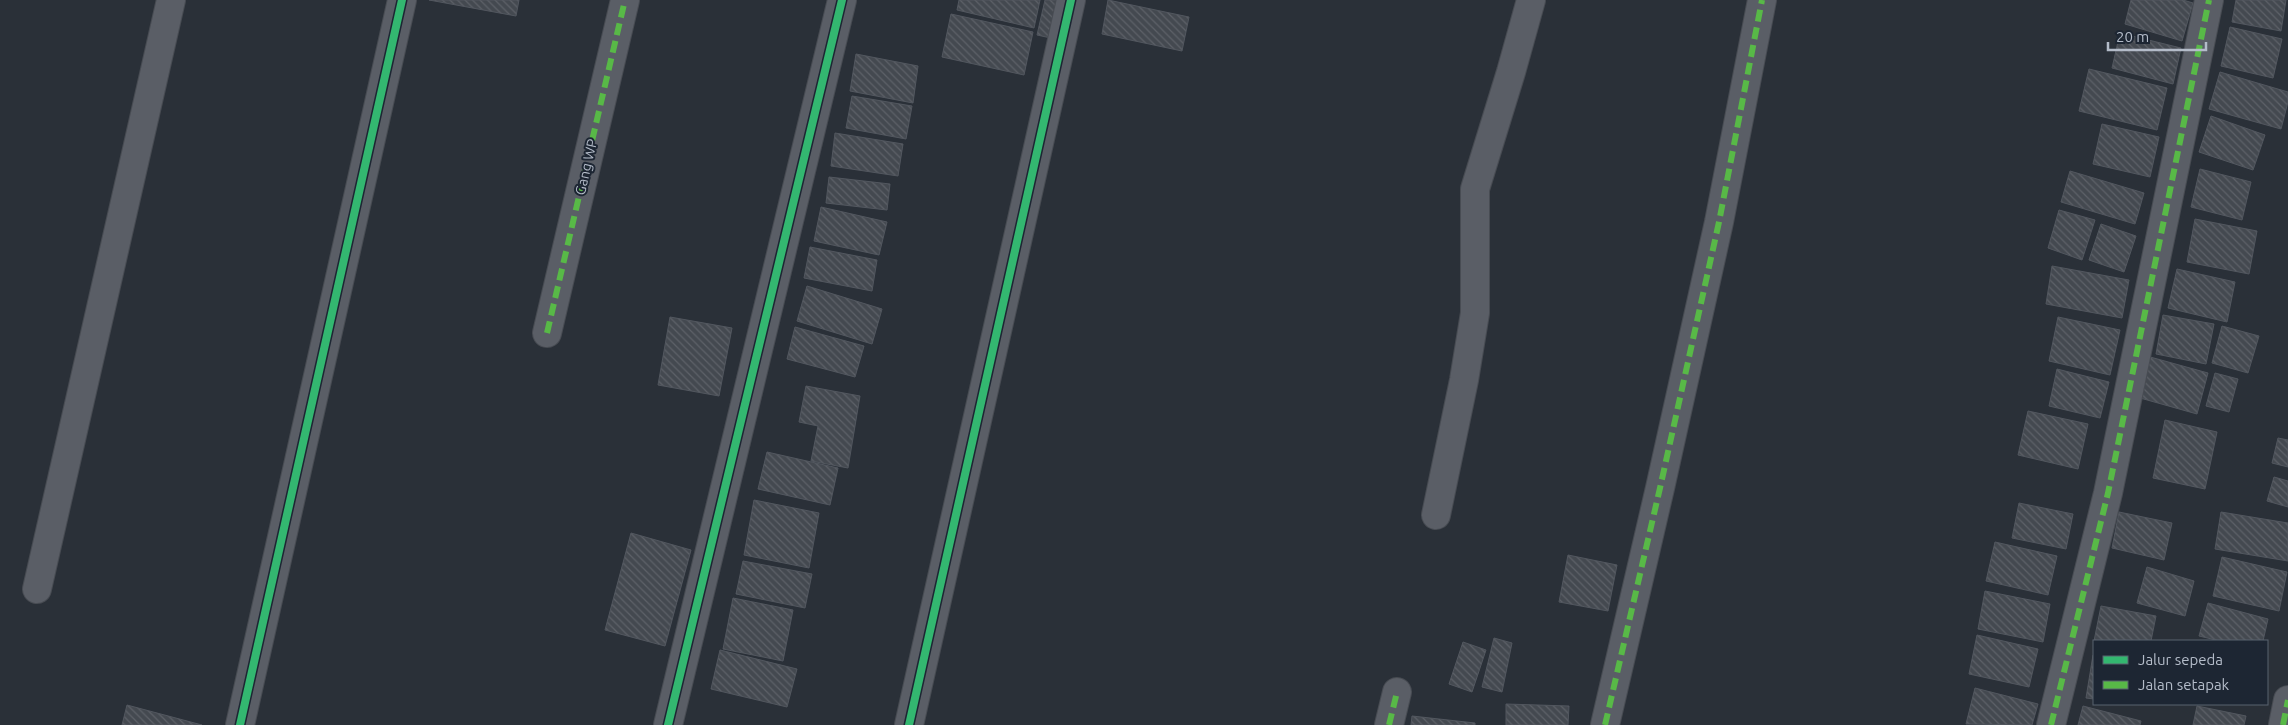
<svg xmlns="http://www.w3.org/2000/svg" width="2288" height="725" viewBox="0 0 2288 725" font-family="Ubuntu,sans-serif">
	<defs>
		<pattern id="building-back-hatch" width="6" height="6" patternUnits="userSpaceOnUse" patternTransform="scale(1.25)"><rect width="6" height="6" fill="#444950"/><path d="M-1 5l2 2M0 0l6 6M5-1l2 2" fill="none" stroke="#5d6168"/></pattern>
	</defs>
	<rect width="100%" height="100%" fill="#2a3038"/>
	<g fill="url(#building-back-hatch)" stroke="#52575f">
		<path d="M 429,0 L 519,0 L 516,16 Z"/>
		<path d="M 959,0 L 1040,0 L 1034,28 L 957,10 Z"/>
		<path d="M 1045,0 L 1069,0 L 1060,40 L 1037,35 Z"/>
		<path d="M 1108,0 L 1189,17 L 1182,51 L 1102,34 Z"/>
		<path d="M 2131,0 L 2183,0 L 2193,3 L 2182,41 L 2125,24 Z"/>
		<path d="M 2236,0 L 2286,0 L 2281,31 L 2232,22 Z"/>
		<path d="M 951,14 L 1033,32 L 1024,75 L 942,57 Z"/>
		<path d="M 2230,27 L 2282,39 L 2273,78 L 2221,66 Z"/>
		<path d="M 2120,33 L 2181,48 L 2173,84 L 2112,68 Z"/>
		<path d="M 856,54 L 918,66 L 913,103 L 850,91 Z"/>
		<path d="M 2089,69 L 2167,88 L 2157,130 L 2079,111 Z"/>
		<path d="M 2220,72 L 2288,92 L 2288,102 L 2281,129 L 2209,109 Z"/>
		<path d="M 852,96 L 912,106 L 906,139 L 846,128 Z"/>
		<path d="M 2211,116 L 2265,135 L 2253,170 L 2199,152 Z"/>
		<path d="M 2102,124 L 2159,137 L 2150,177 L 2093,164 Z"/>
		<path d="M 835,133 L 903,144 L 898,176 L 831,166 Z"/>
		<path d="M 2200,169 L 2251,182 L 2242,220 L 2191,207 Z"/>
		<path d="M 2070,171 L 2144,193 L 2135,224 L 2061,202 Z"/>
		<path d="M 829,177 L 890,184 L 887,210 L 826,203 Z"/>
		<path d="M 821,207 L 887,222 L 879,255 L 814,241 Z"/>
		<path d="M 2059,210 L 2095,220 L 2082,260 L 2048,248 Z"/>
		<path d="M 2195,219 L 2257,231 L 2249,274 L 2187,262 Z"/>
		<path d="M 2101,224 L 2136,236 L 2124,272 L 2089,260 Z"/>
		<path d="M 810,247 L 877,260 L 872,291 L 804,278 Z"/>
		<path d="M 2052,266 L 2129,280 L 2122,318 L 2046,304 Z"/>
		<path d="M 2177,269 L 2235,282 L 2227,322 L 2168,308 Z"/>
		<path d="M 807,286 L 882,309 L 872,344 L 797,321 Z"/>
		<path d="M 2163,315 L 2214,324 L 2206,364 L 2156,354 Z"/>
		<path d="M 670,317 L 732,328 L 719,396 L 658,385 Z"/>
		<path d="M 2058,317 L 2120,330 L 2110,375 L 2049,361 Z"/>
		<path d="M 2222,326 L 2259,336 L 2248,373 L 2212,363 Z"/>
		<path d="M 795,327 L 864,346 L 855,377 L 787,359 Z"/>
		<path d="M 2143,355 L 2208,373 L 2197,414 L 2133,396 Z"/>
		<path d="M 2057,369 L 2109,382 L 2100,418 L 2049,406 Z"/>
		<path d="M 2215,373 L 2238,379 L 2229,412 L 2206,406 Z"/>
		<path d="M 806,386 L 860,396 L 848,468 L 811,461 L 818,426 L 799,422 Z"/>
		<path d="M 2028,411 L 2088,424 L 2078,469 L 2018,455 Z"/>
		<path d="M 2165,420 L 2217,432 L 2205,489 L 2153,478 Z"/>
		<path d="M 2278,438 L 2288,440 L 2288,467 L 2272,463 Z"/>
		<path d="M 767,452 L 838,468 L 830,505 L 758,489 Z"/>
		<path d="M 2274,477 L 2288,481 L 2288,507 L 2267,501 Z"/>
		<path d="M 754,500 L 819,513 L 809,568 L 744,555 Z"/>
		<path d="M 2019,503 L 2073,514 L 2066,549 L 2012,538 Z"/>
		<path d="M 2119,512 L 2172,523 L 2164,560 L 2112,548 Z"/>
		<path d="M 2221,512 L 2288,523 L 2288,561 L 2215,549 Z"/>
		<path d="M 631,533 L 691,550 L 665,646 L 605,630 Z"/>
		<path d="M 1995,542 L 2057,556 L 2048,595 L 1986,581 Z"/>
		<path d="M 1568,555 L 1617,565 L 1608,611 L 1559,602 Z"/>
		<path d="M 2222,557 L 2287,572 L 2279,611 L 2213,596 Z"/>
		<path d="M 743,561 L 812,574 L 805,608 L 736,594 Z"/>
		<path d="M 2147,567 L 2194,581 L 2185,616 L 2137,603 Z"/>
		<path d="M 1985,591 L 2050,604 L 2043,642 L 1978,629 Z"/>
		<path d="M 733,598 L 793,610 L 783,661 L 723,649 Z"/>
		<path d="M 2208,603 L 2268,619 L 2263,641 L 2220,641 L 2199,636 Z"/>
		<path d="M 2101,606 L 2156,616 L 2151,641 L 2094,641 Z"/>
		<path d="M 1977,635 L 2038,649 L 2029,687 L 1969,674 Z"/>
		<path d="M 1494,638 L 1512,643 L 1502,692 L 1482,687 Z"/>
		<path d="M 1463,642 L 1486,650 L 1472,692 L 1449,684 Z"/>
		<path d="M 720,650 L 797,669 L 787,707 L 711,689 Z"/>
		<path d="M 2093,655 L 2094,655 L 2094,699 L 2086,698 Z"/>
		<path d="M 1975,688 L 2038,704 L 2032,725 L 1966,724 Z"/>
		<path d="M 1506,704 L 1569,706 L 1568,725 L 1506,725 Z"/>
		<path d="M 127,705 L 202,725 L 122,725 Z"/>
		<path d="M 2083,706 L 2141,721 L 2140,725 L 2078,725 Z"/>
		<path d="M 2197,706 L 2246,716 L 2244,725 L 2193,725 Z"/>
		<path d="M 1412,716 L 1475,723 L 1475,725 L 1411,725 Z"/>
	</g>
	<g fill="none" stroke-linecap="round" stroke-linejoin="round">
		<g stroke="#484c53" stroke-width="30">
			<g id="minor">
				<path d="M 547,333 L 625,0"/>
				<path d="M 1436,515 L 1464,380 L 1475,313 L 1475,189 L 1511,72 L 1531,0"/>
				<path d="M 37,589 L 171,0"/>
				<path d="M 240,725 L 402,0"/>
				<path d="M 668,725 L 842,0"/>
				<path d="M 909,725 L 1071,0"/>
				<path d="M 1389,725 L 1397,692"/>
				<path d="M 1605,725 L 1660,488 L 1719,222 L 1762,0"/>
				<path d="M 2051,725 L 2108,493 L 2209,0"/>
				<path d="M 2283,725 L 2288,700"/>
			</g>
		</g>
		<use href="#minor" stroke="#5a5e66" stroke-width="28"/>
		<g stroke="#58b947" stroke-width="6" stroke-dasharray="12 6" stroke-linecap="butt">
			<path d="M 547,333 L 625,0"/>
			<path d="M 1389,725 L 1397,692"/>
			<path d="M 1605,725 L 1660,488 L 1719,222 L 1762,0"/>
			<path d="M 2051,725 L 2108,493 L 2209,0"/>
			<path d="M 2283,725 L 2288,700"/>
		</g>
		<g stroke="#1d2633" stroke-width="11">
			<g id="cycleway">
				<path d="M 240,725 L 402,0"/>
				<path d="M 668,725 L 842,0"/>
				<path d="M 909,725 L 1071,0"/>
			</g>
		</g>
		<use href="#cycleway" stroke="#33b770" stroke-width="8"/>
	</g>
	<g text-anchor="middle" stroke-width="4" stroke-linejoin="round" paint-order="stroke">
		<g font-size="14" fill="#b4bcc9" stroke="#1d2633">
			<text transform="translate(586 167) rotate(-77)" y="5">Gang WP</text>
		</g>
	</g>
	<rect x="2093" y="640" width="175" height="65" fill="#1d2633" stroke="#59626f"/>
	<rect x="2103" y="656" width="25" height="8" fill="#33b770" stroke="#59626f"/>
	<text x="2138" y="665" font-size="15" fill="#b4bcc9">Jalur sepeda</text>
	<rect x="2103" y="681" width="25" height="8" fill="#58b947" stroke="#59626f"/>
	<text x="2138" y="690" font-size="15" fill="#b4bcc9">Jalan setapak</text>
	<path d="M2108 42v8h98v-8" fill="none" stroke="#b4bcc9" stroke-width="2.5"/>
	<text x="2116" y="42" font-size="15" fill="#b4bcc9" stroke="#1d2633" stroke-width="4" paint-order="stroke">20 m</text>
</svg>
